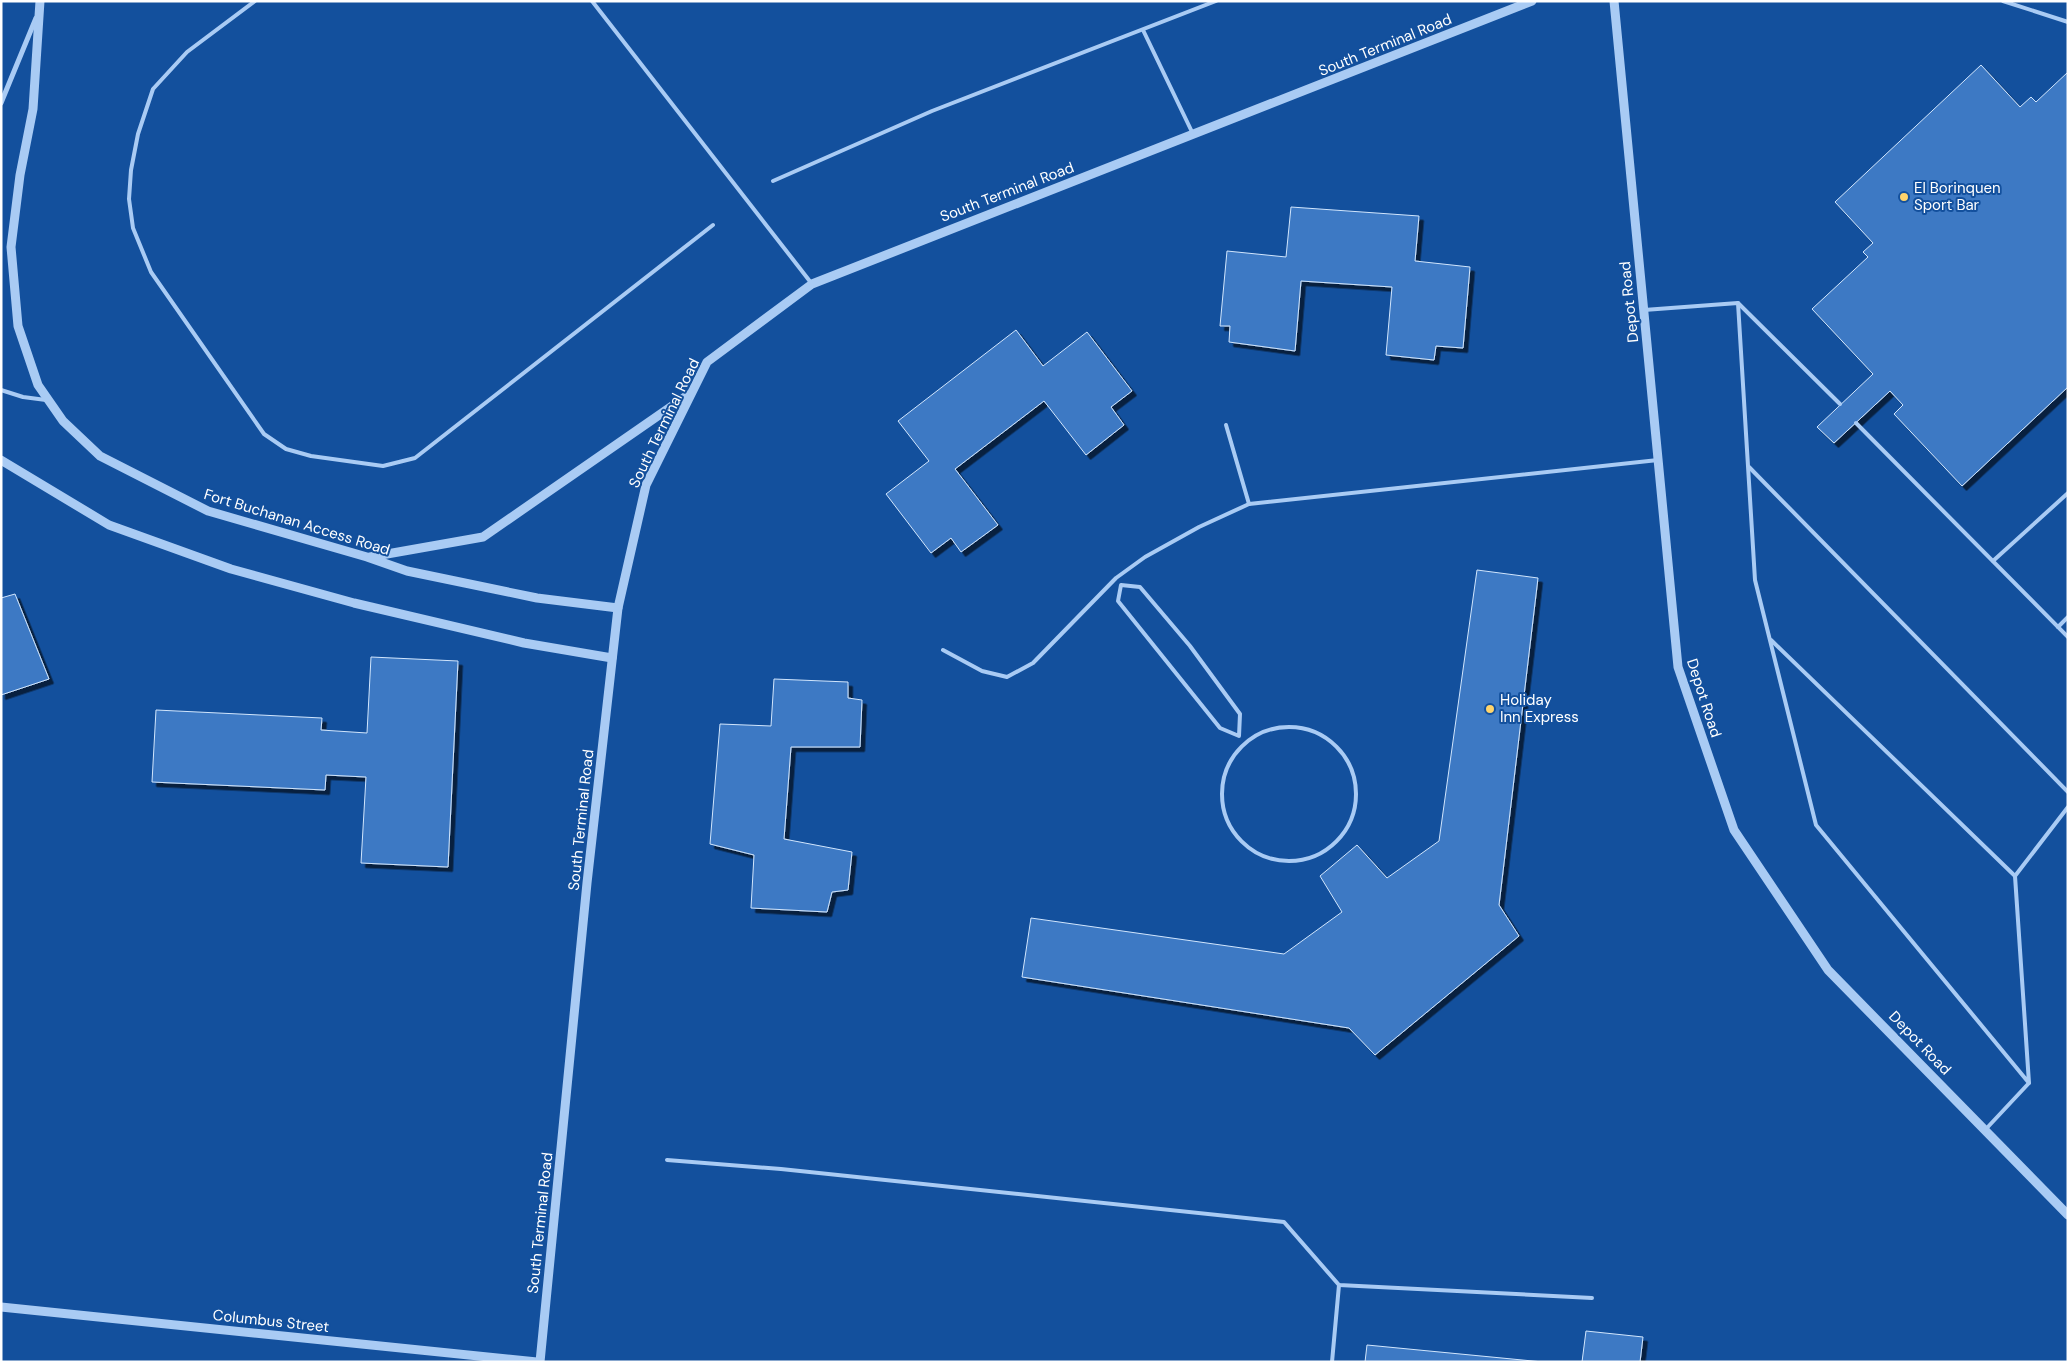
<svg xmlns="http://www.w3.org/2000/svg" width="2069" height="1363" viewBox="0 0 2069 1363" font-family="'DM Sans',sans-serif">
	<defs>
		<filter id="shadow"><feDropShadow dx="4.5" dy="4.5" stdDeviation="0" flood-color="#0009"/></filter>
	</defs>
	<rect width="100%" height="100%" fill="#13509d"/>
	<g fill="#3c79c4" stroke="#d2e6fd" filter="url(#shadow)">
		<path d="M 1981,65 L 2020,107 L 2031,97 L 2036,102 L 2068,72 L 2068,387 L 1962,486 L 1894,414 L 1903,405 L 1890,391 L 1834,443 L 1817,427 L 1873,374 L 1812,309 L 1868,257 L 1863,252 L 1873,243 L 1835,202 Z"/>
		<path d="M 1291,207 L 1419,216 L 1415,261 L 1470,267 L 1463,348 L 1436,346 L 1434,360 L 1386,355 L 1392,287 L 1301,281 L 1295,351 L 1229,342 L 1230,326 L 1220,326 L 1227,251 L 1286,257 Z"/>
		<path d="M 1016,330 L 1043,366 L 1087,332 L 1132,391 L 1111,407 L 1124,425 L 1086,455 L 1044,401 L 955,469 L 998,525 L 961,552 L 951,538 L 931,553 L 886,494 L 929,461 L 898,421 Z"/>
		<path d="M 1477,570 L 1538,578 L 1499,905 L 1519,936 L 1375,1055 L 1349,1028 L 1022,977 L 1031,918 L 1284,954 L 1342,912 L 1320,876 L 1357,845 L 1387,878 L 1439,841 Z"/>
		<path d="M 15,594 L 49,679 L 1,695 L 1,598 Z"/>
		<path d="M 371,657 L 458,661 L 448,867 L 361,863 L 366,777 L 326,775 L 325,790 L 152,782 L 156,710 L 322,718 L 321,730 L 367,733 Z"/>
		<path d="M 774,679 L 848,682 L 848,698 L 862,700 L 860,747 L 791,747 L 784,839 L 852,852 L 848,890 L 832,892 L 827,912 L 751,908 L 754,855 L 710,844 L 720,724 L 771,726 Z"/>
		<path d="M 1586,1331 L 1643,1337 L 1640,1362 L 1582,1362 Z"/>
		<path d="M 1367,1345 L 1543,1362 L 1365,1362 Z"/>
	</g>
	<g fill="none" stroke-linecap="round" stroke-linejoin="round">
		<g stroke="#a9cbf4" stroke-width="4">
			<path d="M 255,1 L 187,52 L 153,89 L 138,134 L 131,170 L 129,199 L 133,228 L 151,272 L 264,434 L 286,449 L 311,456 L 383,466 L 415,458 L 713,225"/>
			<path d="M 592,1 L 812,284"/>
			<path d="M 2003,1 L 2068,22"/>
			<path d="M 1143,30 L 1193,134"/>
			<path d="M 773,181 L 932,111 L 1216,1"/>
			<path d="M 1738,303 L 1840,404"/>
			<path d="M 1644,310 L 1738,303 L 1755,580 L 1816,825 L 2029,1083 L 2015,876 L 2068,807"/>
			<path d="M 1,390 L 23,397 L 46,400"/>
			<path d="M 1856,423 L 2068,637"/>
			<path d="M 1226,425 L 1249,504"/>
			<path d="M 1749,467 L 2068,792"/>
			<path d="M 1993,561 L 2068,493"/>
			<path d="M 1121,585 L 1140,587 L 1190,646 L 1240,714 L 1239,736 L 1220,728 L 1118,601 Z"/>
			<path d="M 2058,627 L 2068,617"/>
			<path d="M 1771,640 L 2015,876"/>
			<path d="M 943,650 L 982,671 L 1007,677 L 1033,663 L 1116,578 L 1145,557 L 1199,527 L 1249,504 L 1658,460"/>
			<circle cx="1289" cy="794" r="67"/>
			<path d="M 1985,1130 L 2029,1083"/>
			<path d="M 667,1160 L 781,1169 L 1284,1222 L 1339,1285 L 1592,1298"/>
			<path d="M 1332,1362 L 1339,1285"/>
		</g>
		<path stroke="#a9cbf4" stroke-width="5" d="M 1,103 L 36,18"/>
		<g stroke="#a9cbf4" stroke-width="9">
			<path d="M 40,1 L 33,109 L 20,175 L 11,247 L 18,326 L 38,385 L 63,421 L 100,456 L 208,511 L 367,557 L 407,571 L 537,598 L 618,608"/>
			<path d="M 1614,1 L 1678,667 L 1734,830 L 1828,970 L 2068,1215"/>
			<path d="M 1,460 L 109,525 L 231,569 L 354,603 L 524,643 L 612,658"/>
			<path d="M 370,557 L 483,537 L 688,395"/>
			<path d="M 1,1307 L 537,1362"/>
			<path d="M 540,1362 L 587,883 L 618,608 L 646,485 L 707,362 L 812,284 L 1532,1"/>
		</g>
	</g>
	<g fill="#ffd46c" stroke="#13509d" stroke-width="2">
		<circle cx="1904" cy="197" r="5"/>
		<circle cx="1490" cy="709" r="5"/>
	</g>
	<g text-anchor="middle" stroke-width="4" stroke-linejoin="round" paint-order="stroke">
		<g font-size="15" fill="#fff" stroke="#13509d">
			<text transform="translate(1385 45) rotate(-22)" y="5">South Terminal Road</text>
			<text transform="translate(1007 192) rotate(-21)" y="5">South Terminal Road</text>
			<text transform="translate(1629 302) rotate(-96)" y="5">Depot Road</text>
			<text transform="translate(664 423) rotate(-64)" y="5">South Terminal Road</text>
			<text transform="translate(297 522) rotate(17)" y="5">Fort Buchanan Access Road</text>
			<text transform="translate(1704 698) rotate(72)" y="5">Depot Road</text>
			<text transform="translate(581 820) rotate(-84)" y="5">South Terminal Road</text>
			<text transform="translate(1920 1043) rotate(46)" y="5">Depot Road</text>
			<text transform="translate(540 1223) rotate(-84)" y="5">South Terminal Road</text>
			<text transform="translate(271 1321) rotate(6)" y="5">Columbus Street</text>
		</g>
		<g font-size="15" fill="#fff" stroke="#13509d" text-anchor="start">
			<text x="1914" y="193">El Borinquen<tspan x="1914" dy="17">Sport Bar</tspan></text>
			<text x="1500" y="705">Holiday<tspan x="1500" dy="17">Inn Express</tspan></text>
		</g>
	</g>
	<rect width="2069" height="1363" fill="none" stroke="#ffffff" stroke-width="5"/>
</svg>
